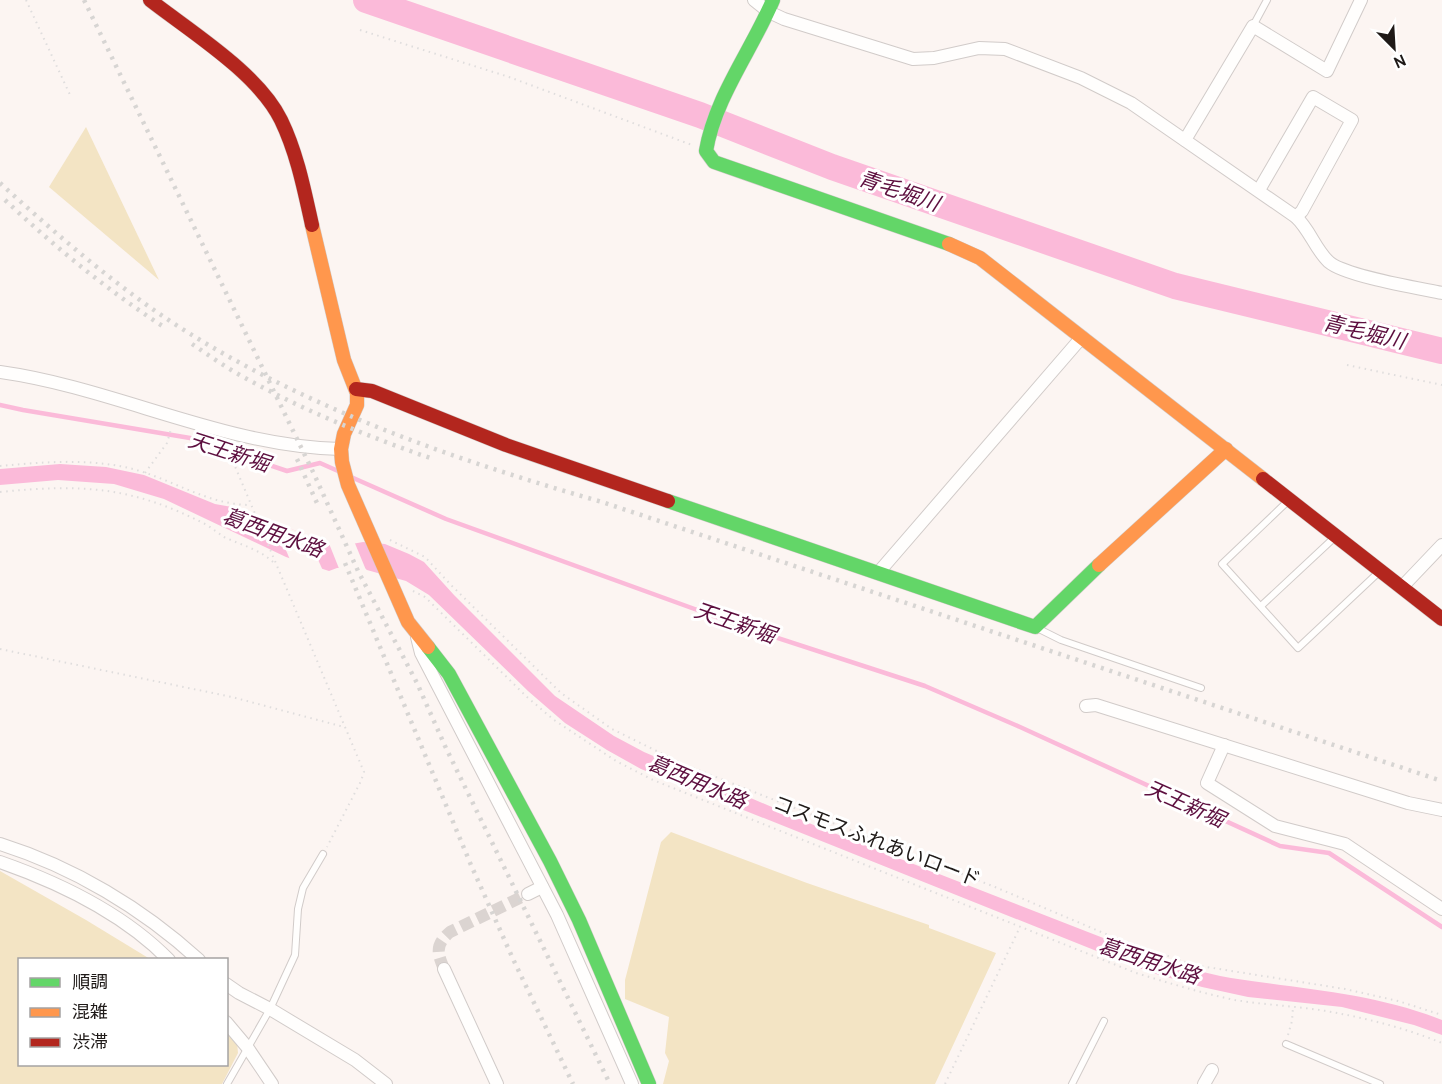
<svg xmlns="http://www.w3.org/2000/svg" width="1442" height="1084" viewBox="0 0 1442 1084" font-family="Cabin,'Noto Sans JP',sans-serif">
	<rect width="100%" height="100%" fill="#fcf5f2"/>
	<g fill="#f3e4c4">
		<path d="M 86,127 L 159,280 L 49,187 Z"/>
		<path d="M 671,832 L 807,883 L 929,925 L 929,928 L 996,953 L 935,1084 L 663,1084 L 669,1061 L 665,1053 L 669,1017 L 625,999 L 625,980 L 661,842 Z"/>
		<path d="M 0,871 L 86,920 L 150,959 L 20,960 L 20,1064 L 226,1064 L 227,1030 L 237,1042 L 238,1053 L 222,1084 L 0,1084 Z"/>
	</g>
	<path fill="#fbbad9" d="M 60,464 L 106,467 L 144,475 L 215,504 L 243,509 L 335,547 L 363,542 L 385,544 L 409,554 L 424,562 L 454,595 L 555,696 L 614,736 L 644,752 L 816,826 L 1147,955 C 1174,964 1202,973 1231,978 C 1302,989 1374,993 1442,1020 L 1442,1035 L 1414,1025 L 1342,1007 L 1248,997 L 1202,987 L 1149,972 L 641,769 L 607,750 L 565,723 L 528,691 L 429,595 L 406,581 L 367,570 L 363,567 L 337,568 L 329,571 L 286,557 L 164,499 L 114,484 L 58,480 L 0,485 L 0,469 Z"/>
	<g fill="#fcf5f2">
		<path d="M 274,522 L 307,535 L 324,573 L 291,562 Z"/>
		<path d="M 328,541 L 335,543 L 354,541 L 366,570 L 340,571 Z"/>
	</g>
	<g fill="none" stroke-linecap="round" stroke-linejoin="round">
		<g stroke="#fbbad9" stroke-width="4.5">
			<path d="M 0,405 L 23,410 L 190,438 L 287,471 L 320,463 L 338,471"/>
			<path d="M 351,477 L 446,519 L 747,628 L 925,686 L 1020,727 L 1280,846 L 1329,853 L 1442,927"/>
		</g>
		<path stroke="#fbbad9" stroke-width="26" d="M 366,0 L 700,115 L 832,167 L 1175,286 L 1442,351"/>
		<path stroke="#dbd4d1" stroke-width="12" stroke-dasharray="12 6" stroke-linecap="butt" d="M 444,969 C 437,952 435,945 450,932 L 528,894"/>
		<g stroke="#d1cbc9" stroke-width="8">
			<g id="lane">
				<path d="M 1253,26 L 1267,0"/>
				<path d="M 1288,501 L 1222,564 L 1298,648 L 1380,571"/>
				<path d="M 1261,606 L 1335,537"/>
				<path d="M 1035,627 L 1061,640 L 1201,688"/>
				<path d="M 1286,1044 L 1380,1084"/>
				<path d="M 227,1084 L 270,1009 L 295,955 L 298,909 L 303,888 L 323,854"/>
				<path d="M 1072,1084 L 1104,1021"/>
			</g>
		</g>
		<g stroke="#d1cbc9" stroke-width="14">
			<g id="street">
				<path d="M 754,0 L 769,12 L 784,19 L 913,59 L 934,58 L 979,48 L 1005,49 L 1081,78 L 1131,103 L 1296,217 C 1310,230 1315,249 1329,262 C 1345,276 1418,288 1442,293"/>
				<path d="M 1185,140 L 1253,26 L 1327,71 L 1361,0"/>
				<path d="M 1259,190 L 1313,97 L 1352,120 L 1302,211 L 1296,217"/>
				<path d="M 0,372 C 115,388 222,446 340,449"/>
				<path d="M 878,573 L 1082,337"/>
				<path d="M 1402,587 L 1442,545"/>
				<path d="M 417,637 L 421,653 L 557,915 L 632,1084"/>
				<path d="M 1086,706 L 1096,705 L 1408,803 L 1442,810"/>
				<path d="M 1224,745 L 1207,783 L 1275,826 L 1345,844 L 1442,909"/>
				<path d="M 0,844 C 73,867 142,908 199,960"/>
				<path d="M 0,862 C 60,883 124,914 169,960"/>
				<path d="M 528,894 L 542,887"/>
				<path d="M 444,969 L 497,1084"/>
				<path d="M 226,984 L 239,993 L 270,1009 L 355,1060 L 386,1084"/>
				<path d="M 226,1022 L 247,1047 L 272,1084"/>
				<path d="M 1204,1084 L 1212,1070"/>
			</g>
		</g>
		<g stroke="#d1cbc9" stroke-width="15">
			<g id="fast">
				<path d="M 773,0 C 752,50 715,97 706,151 L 714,162 L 949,244"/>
				<path d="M 668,501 L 1035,627 L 1099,565"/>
				<path d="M 428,647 L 449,674 L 550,861 L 579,920 L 649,1084"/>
			</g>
		</g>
		<g stroke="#d1cbc9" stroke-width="15">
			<g id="slow">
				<path d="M 312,225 L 344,360 L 357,393 L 357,405 L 344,434 L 341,449 L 342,462 L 348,485 L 408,622 L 428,647"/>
				<path d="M 949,244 L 980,258 L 1263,479"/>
				<path d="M 1099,565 L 1226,449"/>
			</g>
		</g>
		<g stroke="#d1cbc9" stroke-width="15">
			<g id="jam">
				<path d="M 150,0 C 191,32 258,73 281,120 C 297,153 304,189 312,225"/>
				<path d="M 356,389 L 372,391 L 506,445 L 668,501"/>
				<path d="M 1263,479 L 1442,619"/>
			</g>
		</g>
		<g stroke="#dfdddd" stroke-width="2" stroke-dasharray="1.5 4.5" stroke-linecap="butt">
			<path d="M 26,0 L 71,97"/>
			<path d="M 360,30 L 509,77 L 692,145"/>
			<path d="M 1347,365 L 1442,385"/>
			<path d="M 226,445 L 364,772 L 361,781 L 327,847"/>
			<path d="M 0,466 C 44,462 90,458 133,469 C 174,480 208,505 251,505"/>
			<path d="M 145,473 L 167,443 L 171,429"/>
			<path d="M 0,492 C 81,484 131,486 205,524 C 212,528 218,533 224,537 C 241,545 259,549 273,562"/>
			<path d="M 390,540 L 425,557 L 451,585 L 561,693 L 612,729 L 683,764 L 995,887 L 1113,937 L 1194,965 L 1345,989 L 1398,1001 L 1442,1015"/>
			<path d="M 413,591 L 425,597 L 527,697 L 554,720 L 616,761 L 653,780 L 1136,973 C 1169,983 1201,993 1235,1000 C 1265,1005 1296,1006 1326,1011 C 1366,1018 1405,1028 1442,1043"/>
			<path d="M 0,649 L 232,697 L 344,727"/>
			<path d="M 1288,1035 L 1292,1021 L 1293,1007"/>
			<path d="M 945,1084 L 1020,927"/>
		</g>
		<use href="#lane" stroke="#fffefd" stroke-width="6"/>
		<use href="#street" stroke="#fffefd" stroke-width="12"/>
		<use href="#fast" stroke="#63d668" stroke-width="14"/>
		<use href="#slow" stroke="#ff974d" stroke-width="14"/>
		<use href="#jam" stroke="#b3261e" stroke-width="14"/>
		<g stroke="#d7d5d3" stroke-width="4.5" stroke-dasharray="3 6" stroke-linecap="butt">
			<path d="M 84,0 L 314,474 L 358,571 L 417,683 L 445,746 L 610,1084"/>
			<path d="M 0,183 C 55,233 111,282 173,323 C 304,408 452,459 602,502 L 1442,781"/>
			<path d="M 5,200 C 55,247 107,290 164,327"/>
			<path d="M 192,344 C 210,356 228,369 247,379 C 305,411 369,437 433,459"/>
			<path d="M 297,459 L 317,503"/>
			<path d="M 345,563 L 471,865 L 513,959 L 573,1084"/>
		</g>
	</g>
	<g text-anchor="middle" stroke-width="6" stroke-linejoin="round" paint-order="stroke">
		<g font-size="20" fill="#1f1a18" stroke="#fff">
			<text transform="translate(877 841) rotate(21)" y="7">コスモスふれあいロード</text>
		</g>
		<g font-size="21" font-style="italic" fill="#5d0f3f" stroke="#fff">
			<text transform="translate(899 191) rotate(19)" y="7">青毛堀川</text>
			<text transform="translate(1364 332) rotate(14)" y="7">青毛堀川</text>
			<text transform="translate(229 452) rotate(18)" y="7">天王新堀</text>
			<text transform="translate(273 533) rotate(20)" y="7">葛西用水路</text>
			<text transform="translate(735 623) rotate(19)" y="7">天王新堀</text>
			<text transform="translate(697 782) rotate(23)" y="7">葛西用水路</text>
			<text transform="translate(1185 804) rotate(24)" y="7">天王新堀</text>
			<text transform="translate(1149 961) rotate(18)" y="7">葛西用水路</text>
		</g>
	</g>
	<rect x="18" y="958" width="210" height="108" fill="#ffffff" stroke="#a5a3a3" stroke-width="1.5"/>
	<rect x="30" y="978" width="30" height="9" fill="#63d668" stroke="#a5a3a3" stroke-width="1.5"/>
	<text x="72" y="988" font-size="18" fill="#1f1a18">順調</text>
	<rect x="30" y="1008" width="30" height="9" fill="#ff974d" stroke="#a5a3a3" stroke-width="1.5"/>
	<text x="72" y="1018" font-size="18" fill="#1f1a18">混雑</text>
	<rect x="30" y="1038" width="30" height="9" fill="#b3261e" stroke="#a5a3a3" stroke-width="1.5"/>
	<text x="72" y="1048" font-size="18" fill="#1f1a18">渋滞</text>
	<g transform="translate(1394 48) rotate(156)" stroke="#ffffff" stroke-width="4.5" paint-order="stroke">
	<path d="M0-4.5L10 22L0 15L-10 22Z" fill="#1f1a18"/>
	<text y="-9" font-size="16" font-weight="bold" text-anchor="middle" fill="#1f1a18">N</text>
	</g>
</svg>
